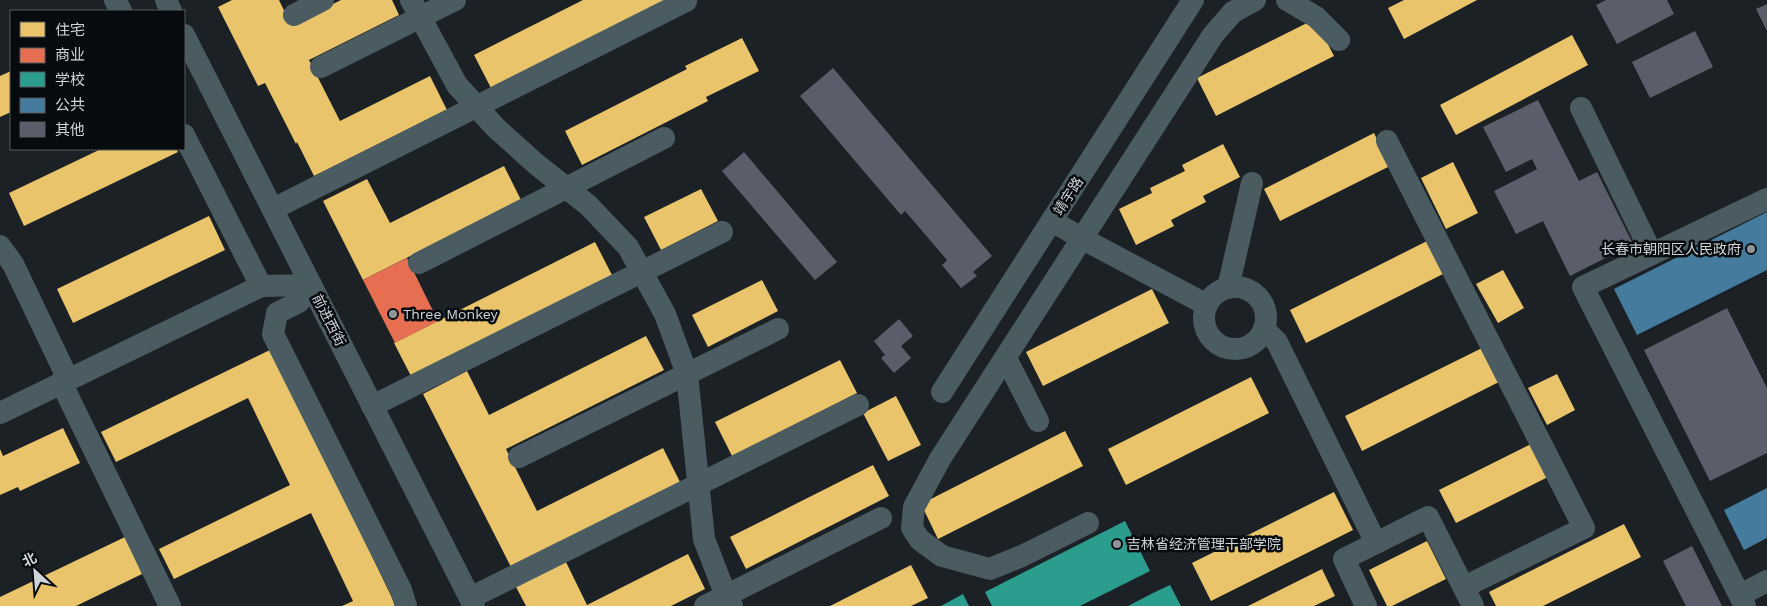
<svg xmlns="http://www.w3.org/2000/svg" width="1767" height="606" viewBox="0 0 1767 606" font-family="'Work Sans','Noto Sans SC',sans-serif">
	<rect width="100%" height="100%" fill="#1c2126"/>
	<g fill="#e9c46a">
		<path d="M 232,0 L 279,0 L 291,25 L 341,0 L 392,0 L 399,15 L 309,60 L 340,121 L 430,76 L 447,110 L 314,176 L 297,142 L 296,144 L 265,83 L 258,86 L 218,7 Z"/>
		<path d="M 583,0 L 667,0 L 491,88 L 474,55 Z"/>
		<path d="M 1404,0 L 1477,0 L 1404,39 L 1388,8 Z"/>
		<path d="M 1315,19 L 1334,56 L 1216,116 L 1197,78 Z"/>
		<path d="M 1572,35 L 1588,65 L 1456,135 L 1440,105 Z"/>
		<path d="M 742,38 L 759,71 L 706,97 L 708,101 L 582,165 L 565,131 L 687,69 L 685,66 Z"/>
		<path d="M 11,71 L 11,112 L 0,117 L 0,76 Z"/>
		<path d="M 1374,133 L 1390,166 L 1280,221 L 1264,189 Z"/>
		<path d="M 1223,144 L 1240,177 L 1203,196 L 1206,202 L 1171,220 L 1174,226 L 1136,245 L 1119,209 L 1152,193 L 1150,188 L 1185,171 L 1182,165 Z"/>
		<path d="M 101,149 L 176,149 L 178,152 L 24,226 L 9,193 Z"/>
		<path d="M 1453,162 L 1478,213 L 1446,229 L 1421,178 Z"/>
		<path d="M 504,166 L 521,200 L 363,280 L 323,201 L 367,179 L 390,223 Z"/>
		<path d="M 701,189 L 718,221 L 661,250 L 644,217 Z"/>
		<path d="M 209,216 L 225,250 L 73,323 L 57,289 Z"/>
		<path d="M 1427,241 L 1443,274 L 1306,343 L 1290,310 Z"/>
		<path d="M 595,242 L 612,275 L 411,376 L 394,343 Z"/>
		<path d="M 1503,270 L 1524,308 L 1498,323 L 1476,284 Z"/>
		<path d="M 762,280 L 778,311 L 708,347 L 692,315 Z"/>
		<path d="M 1152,289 L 1169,323 L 1043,386 L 1026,352 Z"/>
		<path d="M 646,336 L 664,370 L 506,449 L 537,511 L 663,448 L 680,482 L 511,567 L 423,394 L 467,371 L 489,415 Z"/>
		<path d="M 1482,348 L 1499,382 L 1362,451 L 1345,416 Z"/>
		<path d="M 272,349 L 396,606 L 342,606 L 353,601 L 311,513 L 174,579 L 159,549 L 290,485 L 248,398 L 116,462 L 101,432 Z"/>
		<path d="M 840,360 L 857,393 L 732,456 L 715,422 Z"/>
		<path d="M 1557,374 L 1575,410 L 1547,425 L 1528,388 Z"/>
		<path d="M 1251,377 L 1269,413 L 1126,485 L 1108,449 Z"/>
		<path d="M 896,396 L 921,445 L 888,461 L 863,413 Z"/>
		<path d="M 63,428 L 80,463 L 20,491 L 18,487 L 0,495 L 0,449 L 3,456 Z"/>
		<path d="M 1065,431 L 1083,466 L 938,539 L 921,504 Z"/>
		<path d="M 1533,443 L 1550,476 L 1456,523 L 1439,490 Z"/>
		<path d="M 873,465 L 889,496 L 746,569 L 730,537 Z"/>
		<path d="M 1334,492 L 1353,530 L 1211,601 L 1192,563 Z"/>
		<path d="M 1624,524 L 1641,557 L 1543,606 L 1496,606 L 1489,592 Z"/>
		<path d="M 125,537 L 142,574 L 76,606 L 0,606 L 0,597 Z"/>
		<path d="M 1427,541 L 1446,579 L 1392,606 L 1387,606 L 1369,570 Z"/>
		<path d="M 688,554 L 705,589 L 671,606 L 526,606 L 515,585 L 565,560 L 587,605 Z"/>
		<path d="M 911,565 L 928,598 L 911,606 L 830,606 Z"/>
		<path d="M 1322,569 L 1335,596 L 1314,606 L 1248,606 Z"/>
	</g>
	<path fill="#e76f51" d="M 407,258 L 438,321 L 395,343 L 363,280 Z"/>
	<g fill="#2a9d8f">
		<path d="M 1125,521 L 1150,571 L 1080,606 L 992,606 L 985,592 Z"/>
		<path d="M 1170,585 L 1181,606 L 1128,606 L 1153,593 Z"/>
		<path d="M 963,594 L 969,606 L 941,606 Z"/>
	</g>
	<g fill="#457b9d">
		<path d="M 1767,212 L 1767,270 L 1637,335 L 1614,289 Z"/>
		<path d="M 1767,488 L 1767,538 L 1744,550 L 1724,510 Z"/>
	</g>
	<g fill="#5a5e6a">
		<path d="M 1606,0 L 1667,0 L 1674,14 L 1617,44 L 1596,5 Z"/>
		<path d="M 1767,4 L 1767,31 L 1756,9 Z"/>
		<path d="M 1695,31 L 1713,67 L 1650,98 L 1632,62 Z"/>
		<path d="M 833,68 L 992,256 L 973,272 L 977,276 L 961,288 L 942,265 L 947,260 L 905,211 L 901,215 L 800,96 Z"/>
		<path d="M 1538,100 L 1579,181 L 1597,172 L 1633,244 L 1570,276 L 1543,221 L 1516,234 L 1494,191 L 1537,169 L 1532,159 L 1506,172 L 1483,127 Z"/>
		<path d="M 744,152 L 837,262 L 815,280 L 722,171 Z"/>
		<path d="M 1727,308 L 1767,388 L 1767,453 L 1710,481 L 1644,350 Z"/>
		<path d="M 899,319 L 913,336 L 901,346 L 911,358 L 894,373 L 881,358 L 885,355 L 874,341 Z"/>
		<path d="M 1692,546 L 1722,606 L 1686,606 L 1663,561 Z"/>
	</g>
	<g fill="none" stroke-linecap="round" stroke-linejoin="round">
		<g stroke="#4a5c61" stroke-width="22">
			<path d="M 115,0 L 121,11"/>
			<path d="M 166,0 L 171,11"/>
			<path d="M 411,0 L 457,85 L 495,127 L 536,164 L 588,205 L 628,247 L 665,314 L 687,374 L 704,539 L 726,596 L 732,606"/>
			<path d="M 1287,0 L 1316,17 L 1339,40"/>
			<path d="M 294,15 L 323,0"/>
			<path d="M 184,35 L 474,606"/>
			<path d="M 321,67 L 455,0"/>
			<path d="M 1581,108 L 1652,254"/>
			<path d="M 184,135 L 261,286"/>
			<path d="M 1387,141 L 1584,528 L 1464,587"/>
			<path d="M 273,209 L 686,1"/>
			<path d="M 1052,221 L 1083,239 L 1207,305"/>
			<path d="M 0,246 L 13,264 L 68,379"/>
			<path d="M 419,263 L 664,138"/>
			<path d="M 311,285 L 299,302 L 277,313 L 273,334 L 401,590 L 406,606"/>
			<circle cx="1235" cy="318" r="31"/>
			<path d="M 1228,288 L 1252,183"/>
			<path d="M 1264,329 L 1277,342 L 1376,543"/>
			<path d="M 1006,358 L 1038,421"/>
			<path d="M 61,382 L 170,606"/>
			<path d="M 942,392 L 1193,0"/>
			<path d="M 372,406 L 722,232"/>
			<path d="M 0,413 L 261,286 L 311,285"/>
			<path d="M 519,457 L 778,329"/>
			<path d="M 1088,523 L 1022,556 L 990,569 L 942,556 L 920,540 L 912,528 L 914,507 L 940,459 L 1213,35 L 1233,12 L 1255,0"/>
			<path d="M 1740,595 L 1767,581"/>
			<path d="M 470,598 L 858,405"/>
			<path d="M 705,606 L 881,518"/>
			<path d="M 1366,606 L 1344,559 L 1428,517 L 1473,606"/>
			<path d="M 1745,606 L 1583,287 L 1767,199"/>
		</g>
	</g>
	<g fill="#90959a" stroke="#070b0e" stroke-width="2">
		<circle cx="1751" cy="249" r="5"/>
		<circle cx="393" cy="314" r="5"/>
		<circle cx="1117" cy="544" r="5"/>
	</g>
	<g text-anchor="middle" stroke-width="5" stroke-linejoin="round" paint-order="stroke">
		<g font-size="14" fill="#ced4d8" stroke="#070b0e">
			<text transform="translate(1068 196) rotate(-57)" y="5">靖宇路</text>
			<text transform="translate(329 320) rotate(63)" y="5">前进西街</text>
		</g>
		<g font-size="14" fill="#ced4d8" stroke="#070b0e" text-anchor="start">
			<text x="1741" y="254" text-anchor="end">长春市朝阳区人民政府</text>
			<text x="403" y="319">Three Monkey</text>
			<text x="1127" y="549">吉林省经济管理干部学院</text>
		</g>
	</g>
	<rect x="10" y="10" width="175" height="140" fill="#070b0e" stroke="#575b5f"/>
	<rect x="20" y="22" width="25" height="15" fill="#e9c46a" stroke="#575b5f"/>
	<text x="55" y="35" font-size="15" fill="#ced4d8">住宅</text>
	<rect x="20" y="48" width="25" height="15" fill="#e76f51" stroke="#575b5f"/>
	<text x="55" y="60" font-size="15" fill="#ced4d8">商业</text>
	<rect x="20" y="72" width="25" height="15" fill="#2a9d8f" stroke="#575b5f"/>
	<text x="55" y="85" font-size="15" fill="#ced4d8">学校</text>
	<rect x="20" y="98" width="25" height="15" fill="#457b9d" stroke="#575b5f"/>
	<text x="55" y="110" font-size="15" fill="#ced4d8">公共</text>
	<rect x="20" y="122" width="25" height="15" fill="#5a5e6a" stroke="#575b5f"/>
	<text x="55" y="135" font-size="15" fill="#ced4d8">其他</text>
	<g transform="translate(35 571) rotate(334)" stroke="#070b0e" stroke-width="4" paint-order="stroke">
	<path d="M0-4L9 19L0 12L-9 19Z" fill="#ced4d8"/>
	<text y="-8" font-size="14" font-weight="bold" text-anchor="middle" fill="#ced4d8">北</text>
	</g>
</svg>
